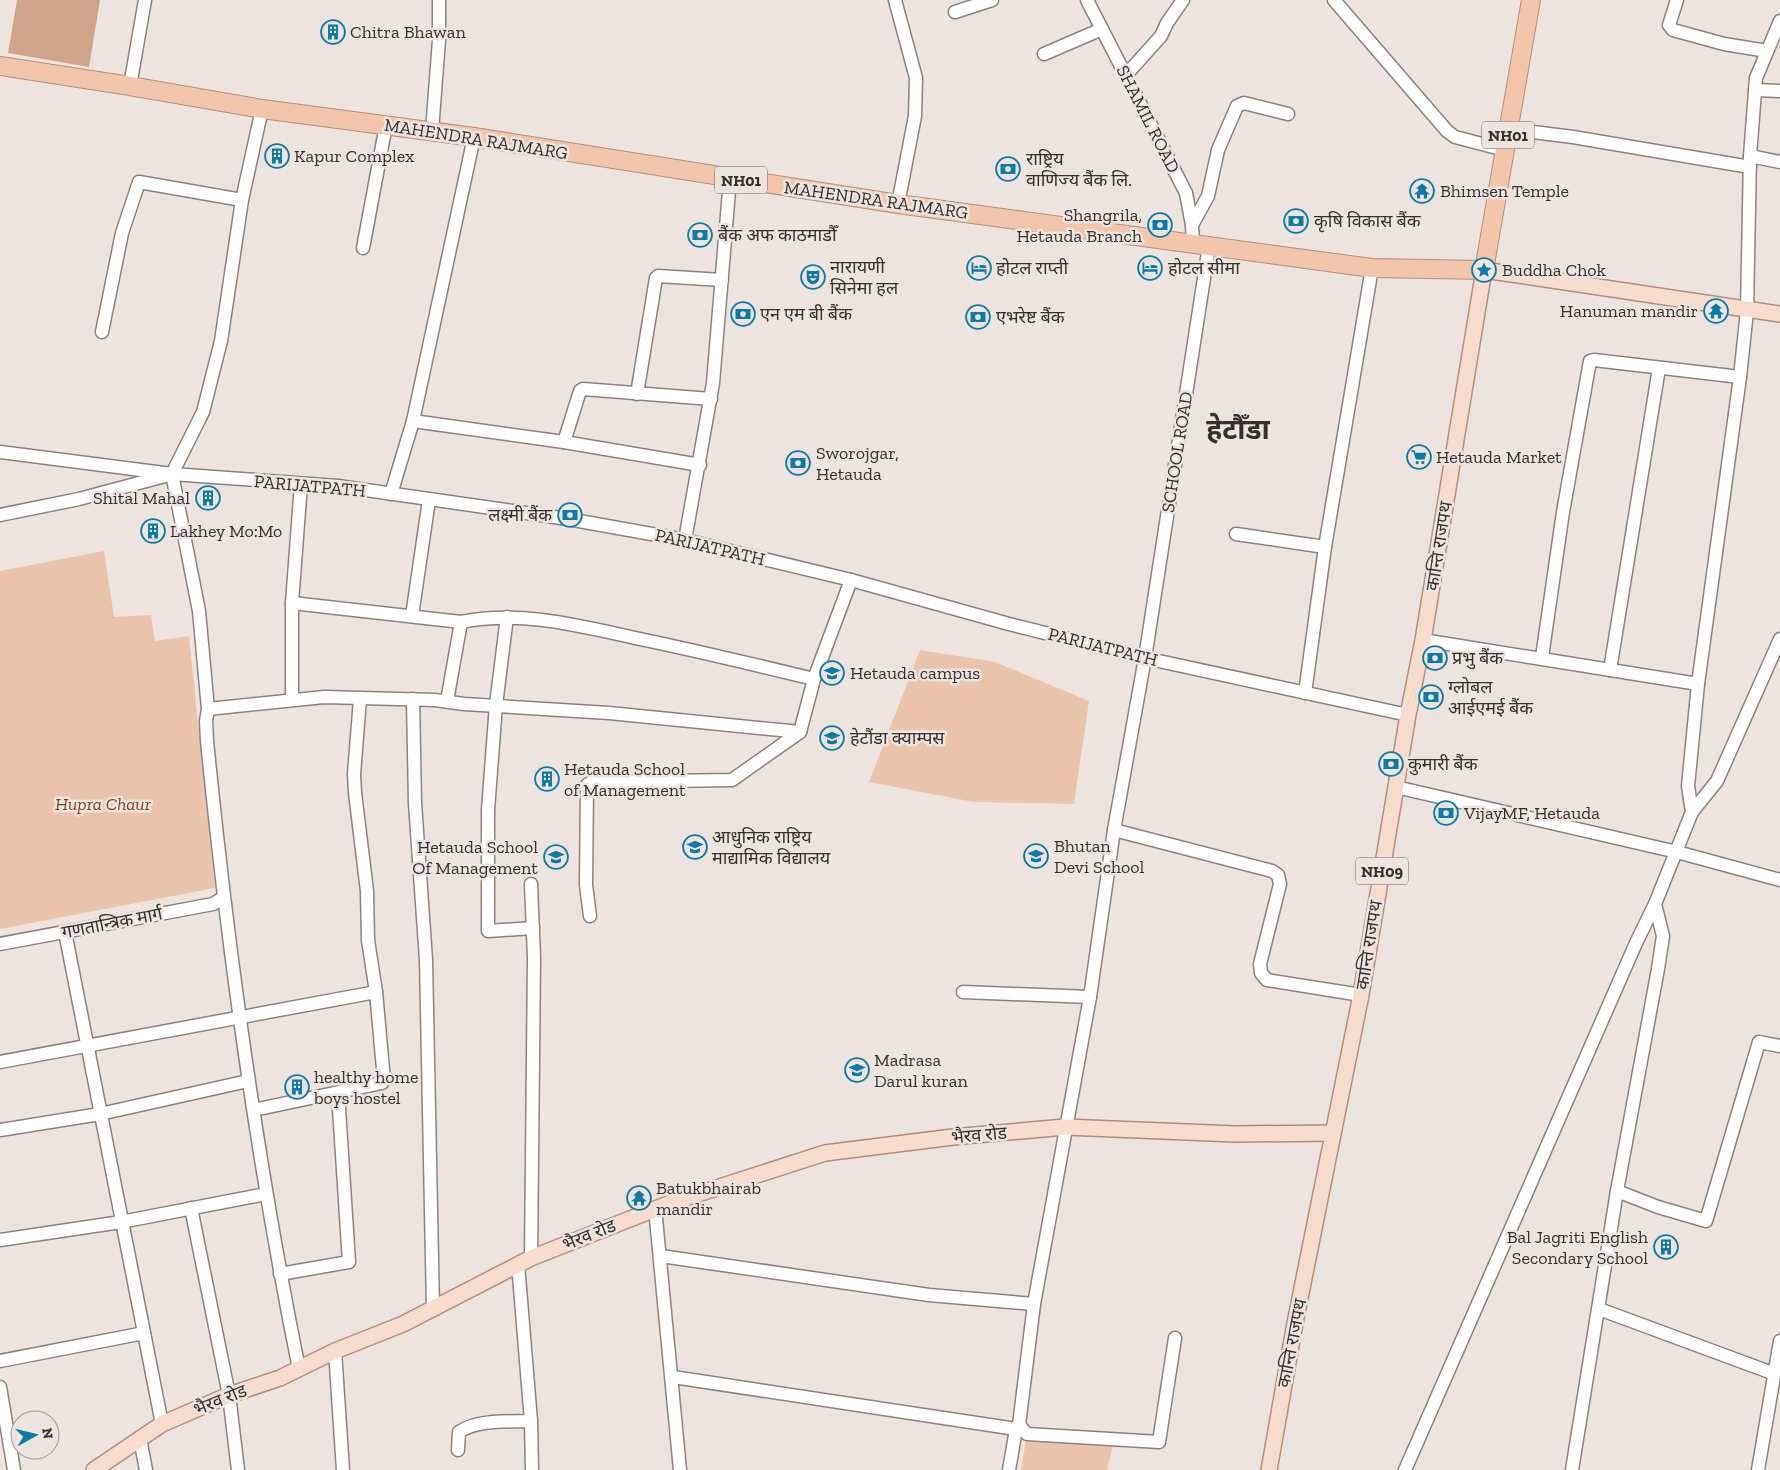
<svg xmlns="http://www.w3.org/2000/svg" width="1780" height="1470" viewBox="0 0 1780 1470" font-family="'Zilla Slab','Noto Sans Devanagari',serif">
	<rect width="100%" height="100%" fill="#eee4df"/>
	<g fill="#ebc4ae">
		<path d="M 104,551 L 114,617 L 151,615 L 155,641 L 189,636 L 215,888 L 0,929 L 0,571 Z"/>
		<path d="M 920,650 L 995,662 L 1089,701 L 1074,804 L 974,802 L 869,782 Z"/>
		<path d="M 1027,1434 L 1114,1442 L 1107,1470 L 1021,1470 Z"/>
	</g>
	<path fill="#cfa48a" d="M 17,0 L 100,0 L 89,67 L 8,53 Z"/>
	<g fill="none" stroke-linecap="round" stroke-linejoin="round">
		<g stroke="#8c837e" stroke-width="15">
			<g id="minor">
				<path d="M 895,0 L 916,78 L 915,116 L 898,204"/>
				<path d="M 1087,0 L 1186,193 L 1192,225 L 1193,243"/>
				<path d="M 1334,0 L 1447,131 L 1455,137 L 1505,150"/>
				<path d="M 1677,0 L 1669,25 L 1673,30 L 1724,44 L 1767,51"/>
				<path d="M 955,12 L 992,0"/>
				<path d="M 1044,54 L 1102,29"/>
				<path d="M 1126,75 L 1161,36 L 1167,23 L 1183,0"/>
				<path d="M 130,86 L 145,0"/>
				<path d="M 1755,90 L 1780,91"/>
				<path d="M 262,109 L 242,200 L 221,341 L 203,412 L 172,474 L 199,611 L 208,709 L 206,721 L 207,741 C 228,952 257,1161 299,1369"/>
				<path d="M 1509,129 L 1573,137 L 1750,167"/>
				<path d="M 432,131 L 439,40 L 439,0"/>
				<path d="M 1750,156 L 1780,162"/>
				<path d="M 1192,225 L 1208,196 L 1218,150 L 1237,106 L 1244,103 L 1288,114"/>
				<path d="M 363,248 L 386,125"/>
				<path d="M 102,332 L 122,233 L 139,182 L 242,200"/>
				<path d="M 637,394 L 656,278 L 658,276 L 722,280"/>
				<path d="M 413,421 L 564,442 L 700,465"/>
				<path d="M 564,442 L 580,391 L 583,389 L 711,399"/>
				<path d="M 0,452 L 172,474 L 338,486 L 568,519 L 685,540 L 851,580 L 1009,624 L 1145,658 L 1408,715"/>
				<path d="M 391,494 L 413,421 L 474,137"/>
				<path d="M 0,515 L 79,499 L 165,476"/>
				<path d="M 1236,534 L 1325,547"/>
				<path d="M 685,540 L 713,383 L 730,179"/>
				<path d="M 292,603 L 461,622 C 522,610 580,626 640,639 C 698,651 756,665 814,679"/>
				<path d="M 412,616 L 429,500"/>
				<path d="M 507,617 L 496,705 L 488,810 L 488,931 L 533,928"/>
				<path d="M 1423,640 L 1698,684"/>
				<path d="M 1542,657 L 1563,512 L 1590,361 L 1594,360 L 1740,377"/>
				<path d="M 1610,670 L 1659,368"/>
				<path d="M 1305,693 L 1325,547 L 1372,268"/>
				<path d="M 292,699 L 292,603 L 301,484"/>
				<path d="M 413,699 L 415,803 L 426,960 L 433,1309"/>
				<path d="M 447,701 L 461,622"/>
				<path d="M 208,709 L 324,697 L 435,700 L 464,704 L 609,713 L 800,732"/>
				<path d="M 1396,787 L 1677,852 L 1780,880"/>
				<path d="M 1692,812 L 1717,781 L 1780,639"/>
				<path d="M 1114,830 L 1272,871 L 1278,875 L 1280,884 L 1260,964 L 1261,973 L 1267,980 L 1361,995"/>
				<path d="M 590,916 L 586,885 L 587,785 L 592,782 L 732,780 L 800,732 L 814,679 L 851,580"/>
				<path d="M 65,932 L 162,1424"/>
				<path d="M 0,944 L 213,904 L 223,898"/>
				<path d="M 963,992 L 1090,997"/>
				<path d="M 0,1062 L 376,992"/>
				<path d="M 254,1110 L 382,1083 L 384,1080 L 376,992 L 368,940 L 367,891 L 355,793 L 354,774 L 360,699"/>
				<path d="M 0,1130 L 100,1114 L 248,1081"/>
				<path d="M 1617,1191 L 1658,1207 L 1706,1221 L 1759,1042 L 1780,1046"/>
				<path d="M 191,1208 L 229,1395 L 238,1470"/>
				<path d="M 655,1208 L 680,1470"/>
				<path d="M 0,1240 L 121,1222 L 266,1194"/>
				<path d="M 661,1256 L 929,1295 L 1034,1304"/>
				<path d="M 531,1258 L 534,958 L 531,884"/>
				<path d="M 518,1264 L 531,1421 L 532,1470"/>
				<path d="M 280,1274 L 349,1262 L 338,1093"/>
				<path d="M 1599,1309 L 1775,1374"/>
				<path d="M 335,1351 L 343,1470"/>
				<path d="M 0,1361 L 144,1333"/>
				<path d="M 673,1377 L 1016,1429"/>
				<path d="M 0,1387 L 14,1470"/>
				<path d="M 1019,1425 L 1027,1434 L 1159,1442 L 1175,1338"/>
				<path d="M 140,1439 L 146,1470"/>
				<path d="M 458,1450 L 459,1432 C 478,1419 509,1422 531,1421"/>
				<path d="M 1009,1470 L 1016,1429 L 1019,1425 L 1034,1304 L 1090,997 L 1114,830 L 1145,658 L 1209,246"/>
				<path d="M 1405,1470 L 1636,943 L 1655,904"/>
				<path d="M 1572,1470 L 1617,1191 L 1658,969 L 1663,936 L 1655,904 L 1692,812 L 1688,786 L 1698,684 L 1740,377 L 1747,311 L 1750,156 L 1756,78 L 1780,21"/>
				<path d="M 1758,1470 L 1780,1341"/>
			</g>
		</g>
		<g stroke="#b09180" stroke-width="18">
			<g id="major">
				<path d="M 94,1470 L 162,1424 L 229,1395 L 280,1378 L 335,1351 L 403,1324 L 531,1258 L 673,1202 L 825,1153 L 953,1137 L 1065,1127 L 1235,1134 L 1333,1133"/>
				<path d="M 1269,1470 L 1295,1323 L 1361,995 L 1408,715 L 1423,640 L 1484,270 L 1780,314"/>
			</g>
		</g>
		<g stroke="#b09180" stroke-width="20">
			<path id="highway" d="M 0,66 L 130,86 L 262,109 L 474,137 L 898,204 L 1372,268 L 1484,270 L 1531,0"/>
		</g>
		<use href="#minor" stroke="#fff" stroke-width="12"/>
		<use href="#major" stroke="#f8dccd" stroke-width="15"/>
		<use href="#highway" stroke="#f3c5ab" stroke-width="18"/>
	</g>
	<defs>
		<g id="building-ring" transform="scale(1.25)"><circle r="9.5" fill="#eee4df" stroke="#0d7ba4" stroke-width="1.5"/><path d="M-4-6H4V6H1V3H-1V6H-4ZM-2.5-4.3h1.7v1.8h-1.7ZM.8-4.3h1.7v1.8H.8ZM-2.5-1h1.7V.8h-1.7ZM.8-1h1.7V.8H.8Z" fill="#0d7ba4"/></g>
		<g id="bank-ring" transform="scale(1.25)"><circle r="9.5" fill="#eee4df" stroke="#0d7ba4" stroke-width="1.5"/><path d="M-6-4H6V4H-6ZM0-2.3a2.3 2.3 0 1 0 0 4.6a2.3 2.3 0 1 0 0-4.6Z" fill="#0d7ba4"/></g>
		<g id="temple-ring" transform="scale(1.25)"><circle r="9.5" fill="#eee4df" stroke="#0d7ba4" stroke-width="1.5"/><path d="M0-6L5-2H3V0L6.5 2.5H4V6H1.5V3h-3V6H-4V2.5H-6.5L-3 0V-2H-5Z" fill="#0d7ba4"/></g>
		<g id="hotel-ring" transform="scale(1.25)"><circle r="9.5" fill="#eee4df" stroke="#0d7ba4" stroke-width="1.5"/><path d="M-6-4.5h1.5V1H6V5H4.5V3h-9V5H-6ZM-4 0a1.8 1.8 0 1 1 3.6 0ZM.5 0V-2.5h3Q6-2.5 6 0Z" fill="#0d7ba4"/></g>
		<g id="sight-ring" transform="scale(1.25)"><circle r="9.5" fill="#eee4df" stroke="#0d7ba4" stroke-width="1.5"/><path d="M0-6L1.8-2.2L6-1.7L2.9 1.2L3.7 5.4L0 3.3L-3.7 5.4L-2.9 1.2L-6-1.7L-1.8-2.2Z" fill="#0d7ba4"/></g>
		<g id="theatre-ring" transform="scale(1.25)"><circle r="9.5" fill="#eee4df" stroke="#0d7ba4" stroke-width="1.5"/><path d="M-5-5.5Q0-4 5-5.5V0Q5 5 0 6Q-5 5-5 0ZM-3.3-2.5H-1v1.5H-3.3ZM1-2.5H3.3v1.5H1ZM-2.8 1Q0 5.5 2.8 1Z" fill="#0d7ba4"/></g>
		<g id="supermarket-ring" transform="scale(1.25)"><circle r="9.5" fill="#eee4df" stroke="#0d7ba4" stroke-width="1.5"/><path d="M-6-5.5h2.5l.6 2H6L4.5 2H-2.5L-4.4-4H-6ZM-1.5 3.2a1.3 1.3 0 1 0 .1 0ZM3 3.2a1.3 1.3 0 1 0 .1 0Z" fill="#0d7ba4"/></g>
		<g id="university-ring" transform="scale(1.25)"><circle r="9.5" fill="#eee4df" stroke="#0d7ba4" stroke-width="1.5"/><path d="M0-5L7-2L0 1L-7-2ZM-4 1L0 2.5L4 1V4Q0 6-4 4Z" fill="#0d7ba4"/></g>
		<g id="school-ring" transform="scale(1.25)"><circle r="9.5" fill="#eee4df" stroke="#0d7ba4" stroke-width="1.5"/><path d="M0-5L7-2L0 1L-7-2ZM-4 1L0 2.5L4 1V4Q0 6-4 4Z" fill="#0d7ba4"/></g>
	</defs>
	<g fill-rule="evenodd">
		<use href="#building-ring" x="333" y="32"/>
		<use href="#building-ring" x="277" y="156"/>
		<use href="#bank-ring" x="1008" y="169"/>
		<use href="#temple-ring" x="1422" y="191"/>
		<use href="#bank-ring" x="1296" y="221"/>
		<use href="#bank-ring" x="1160" y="225"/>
		<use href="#bank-ring" x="700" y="235"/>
		<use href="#hotel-ring" x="979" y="268"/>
		<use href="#hotel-ring" x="1150" y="268"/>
		<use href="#sight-ring" x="1484" y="270"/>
		<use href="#theatre-ring" x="813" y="277"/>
		<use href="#temple-ring" x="1716" y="311"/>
		<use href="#bank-ring" x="743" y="314"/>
		<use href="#bank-ring" x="978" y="317"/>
		<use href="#supermarket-ring" x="1419" y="457"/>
		<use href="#bank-ring" x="798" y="463"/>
		<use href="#building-ring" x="208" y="498"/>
		<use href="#bank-ring" x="570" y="515"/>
		<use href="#building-ring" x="153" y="531"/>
		<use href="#bank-ring" x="1435" y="658"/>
		<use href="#university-ring" x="832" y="673"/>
		<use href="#bank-ring" x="1431" y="697"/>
		<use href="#school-ring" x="832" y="738"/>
		<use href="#bank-ring" x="1391" y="764"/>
		<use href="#building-ring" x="547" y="779"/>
		<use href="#bank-ring" x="1446" y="813"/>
		<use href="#school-ring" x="695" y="847"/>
		<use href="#school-ring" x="1036" y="856"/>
		<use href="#school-ring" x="556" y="857"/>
		<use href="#school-ring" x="857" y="1070"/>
		<use href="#building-ring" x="297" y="1087"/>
		<use href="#temple-ring" x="639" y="1198"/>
		<use href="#building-ring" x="1666" y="1247"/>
	</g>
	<g text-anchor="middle" stroke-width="5" stroke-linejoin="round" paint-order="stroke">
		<g fill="#eee4df" stroke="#6c6764" stroke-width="1">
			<rect x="1482" y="121.5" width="52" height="27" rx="4"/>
			<rect x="715" y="166.5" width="52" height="27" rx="4"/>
			<rect x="1356" y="857.5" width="52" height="27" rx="4"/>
		</g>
		<g font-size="16" font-weight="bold" fill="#35312f">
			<text x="1508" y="141">NH01</text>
			<text x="741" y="186">NH01</text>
			<text x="1382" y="877">NH09</text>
		</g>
		<g font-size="18" fill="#35312f" stroke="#eee4df" text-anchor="start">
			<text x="350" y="38">Chitra Bhawan</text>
			<text x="294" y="162">Kapur Complex</text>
			<text x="1026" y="165">राष्ट्रिय<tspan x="1026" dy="21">वाणिज्य बैंक लि.</tspan></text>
			<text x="1440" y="197">Bhimsen Temple</text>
			<text x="1142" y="221" text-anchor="end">Shangrila,<tspan x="1142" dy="21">Hetauda Branch</tspan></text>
			<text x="1314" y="227">कृषि विकास बैंक</text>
			<text x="718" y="241">बैंक अफ काठमाडौँ</text>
			<text x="830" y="273">नारायणी<tspan x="830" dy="21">सिनेमा हल</tspan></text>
			<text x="996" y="274">होटल राप्ती</text>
			<text x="1168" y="274">होटल सीमा</text>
			<text x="1502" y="276">Buddha Chok</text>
			<text x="1698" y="317" text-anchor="end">Hanuman mandir</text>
			<text x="760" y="320">एन एम बी बैंक</text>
			<text x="996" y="323">एभरेष्ट बैंक</text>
			<text x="816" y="459">Sworojgar,<tspan x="816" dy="21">Hetauda</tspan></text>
			<text x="1436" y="463">Hetauda Market</text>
			<text x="190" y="504" text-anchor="end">Shital Mahal</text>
			<text x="552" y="521" text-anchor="end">लक्ष्मी बैंक</text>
			<text x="170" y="537">Lakhey Mo:Mo</text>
			<text x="1452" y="664">प्रभु बैंक</text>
			<text x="850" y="679">Hetauda campus</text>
			<text x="1448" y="693">ग्लोबल<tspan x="1448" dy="21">आईएमई बैंक</tspan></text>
			<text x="850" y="744">हेटौंडा क्याम्पस</text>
			<text x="1408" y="770">कुमारी बैंक</text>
			<text x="564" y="775">Hetauda School<tspan x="564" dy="21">of Management</tspan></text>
			<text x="1464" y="819">VijayMF, Hetauda</text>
			<text x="712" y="843">आधुनिक राष्ट्रिय<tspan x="712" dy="21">माद्यामिक विद्यालय</tspan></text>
			<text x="1054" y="852">Bhutan<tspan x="1054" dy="21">Devi School</tspan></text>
			<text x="538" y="853" text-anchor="end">Hetauda School<tspan x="538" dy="21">Of Management</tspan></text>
			<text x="874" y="1066">Madrasa<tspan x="874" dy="21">Darul kuran</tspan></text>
			<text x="314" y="1083">healthy home<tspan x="314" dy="21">boys hostel</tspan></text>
			<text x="656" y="1194">Batukbhairab<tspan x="656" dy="21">mandir</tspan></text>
			<text x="1648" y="1243" text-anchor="end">Bal Jagriti English<tspan x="1648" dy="21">Secondary School</tspan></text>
		</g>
		<g font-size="18" fill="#35312f" stroke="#eee4df">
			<text transform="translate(1148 119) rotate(63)" y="6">SHAMIL ROAD</text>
			<text transform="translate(476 139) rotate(9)" y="6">MAHENDRA RAJMARG</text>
			<text transform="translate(876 200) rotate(8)" y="6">MAHENDRA RAJMARG</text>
			<text transform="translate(1177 452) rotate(-81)" y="6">SCHOOL ROAD</text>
			<text transform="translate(310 486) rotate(5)" y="6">PARIJATPATH</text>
			<text transform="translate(1439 546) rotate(-81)" y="6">कान्ति राजपथ</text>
			<text transform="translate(710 547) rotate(13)" y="6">PARIJATPATH</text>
			<text transform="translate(1103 647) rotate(14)" y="6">PARIJATPATH</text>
			<text transform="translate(112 923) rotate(-11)" y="6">गणतान्त्रिक मार्ग</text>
			<text transform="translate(1369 945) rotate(-81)" y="6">कान्ति राजपथ</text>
			<text transform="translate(979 1135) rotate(-5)" y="6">भैरव रोड</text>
			<text transform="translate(589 1235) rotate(-22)" y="6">भैरव रोड</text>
			<text transform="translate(1292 1343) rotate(-79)" y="6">कान्ति राजपथ</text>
			<text transform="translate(220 1400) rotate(-22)" y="6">भैरव रोड</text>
		</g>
		<g font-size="18" font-style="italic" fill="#7f4620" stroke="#eee4df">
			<text x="103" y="810">Hupra Chaur</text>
		</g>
		<g font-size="28" font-weight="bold" fill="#35312f" stroke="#eee4df">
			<text x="1238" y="439">हेटौँडा</text>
		</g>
	</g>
	<g transform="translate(35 1435) rotate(82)"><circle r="24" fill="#eee4df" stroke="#a49c99"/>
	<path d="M0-4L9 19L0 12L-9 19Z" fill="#0d7ba4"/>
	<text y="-8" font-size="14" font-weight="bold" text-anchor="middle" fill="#35312f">N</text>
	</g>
</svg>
